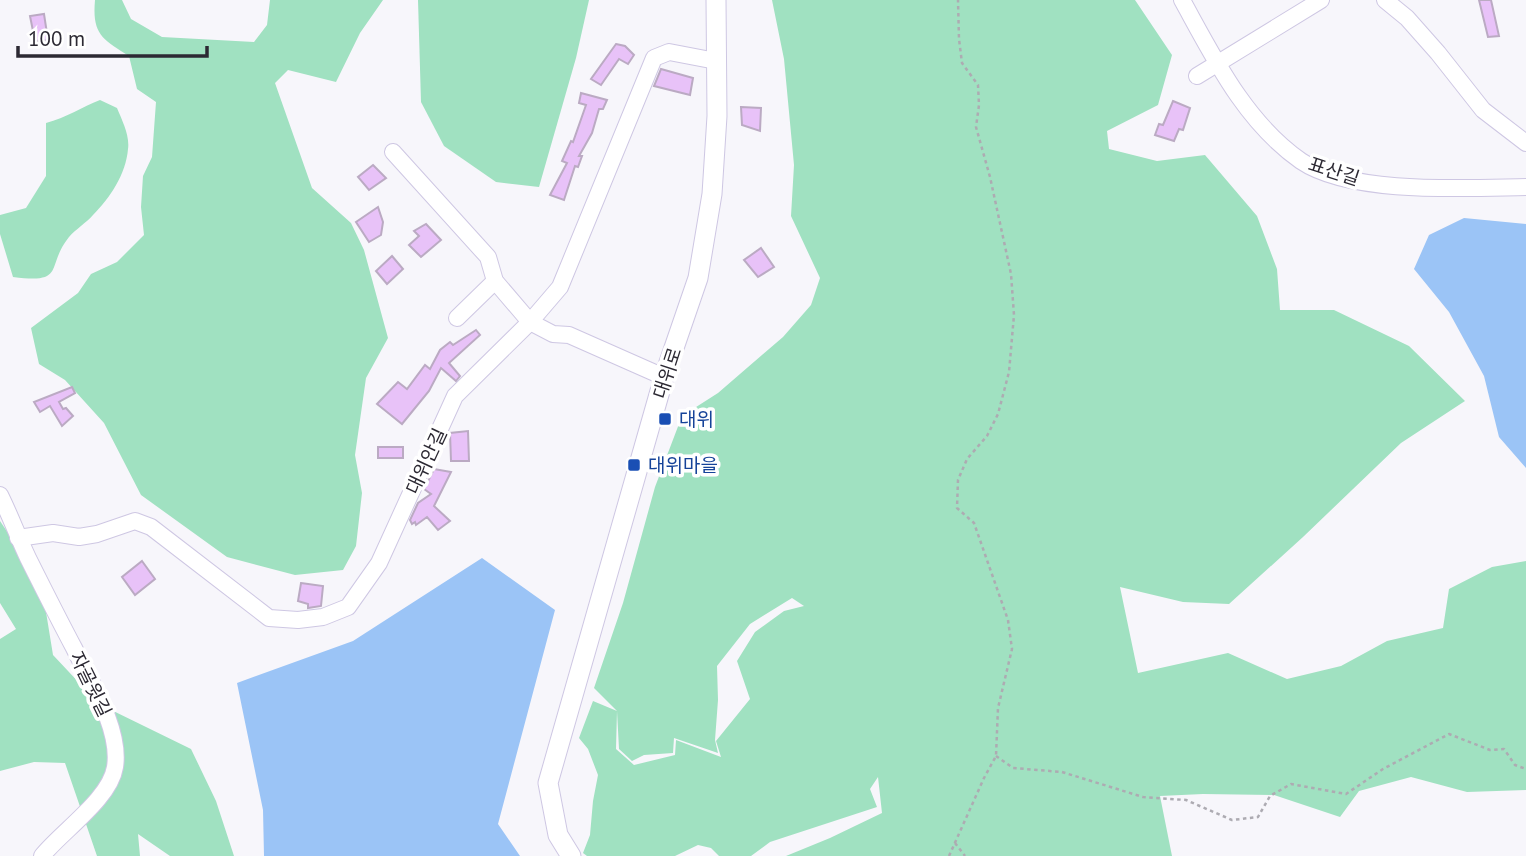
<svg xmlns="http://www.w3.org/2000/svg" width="1526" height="856" viewBox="0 0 1526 856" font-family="'PT Sans','Noto Sans KR',sans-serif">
	<rect width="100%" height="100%" fill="#f7f6fb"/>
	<g fill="#a0e1c1" fill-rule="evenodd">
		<path d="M 95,0 L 122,0 L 131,19 L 162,37 L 254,42 L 267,25 L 270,0 L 383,0 L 360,33 L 336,82 L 288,70 L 275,83 L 312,188 L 351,223 L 364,250 L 388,338 L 366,378 L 355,455 L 362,493 L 356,546 L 343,570 L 295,575 L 227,557 L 141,495 L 104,423 L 65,380 L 39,364 L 31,328 L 78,293 L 91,274 L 117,262 L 144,235 L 141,207 L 143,176 L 152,157 L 156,102 L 137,89 L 129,56 C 102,39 92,34 95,0 Z"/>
		<path d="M 418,0 L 589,0 L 576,58 L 539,187 L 496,182 L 444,146 L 421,102 Z"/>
		<path d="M 772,0 L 1135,0 L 1172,55 L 1158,105 L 1107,131 L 1109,149 L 1157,161 L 1205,155 L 1257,216 L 1277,269 L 1280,310 L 1334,310 L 1409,346 L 1465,401 L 1401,443 L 1303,537 L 1229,604 L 1183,602 L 1120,587 L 1138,673 L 1228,653 L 1287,679 L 1341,666 L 1387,641 L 1443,628 L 1449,589 L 1492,567 L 1526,561 L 1526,790 L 1467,792 L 1411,777 L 1359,791 L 1340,817 L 1274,795 L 1203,794 L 1160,796 L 1172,856 L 786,856 L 830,838 L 882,813 L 878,777 L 870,789 L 877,807 L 770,842 L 751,856 L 719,856 L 711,848 L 698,845 L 675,856 L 587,856 L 583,853 L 590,835 L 593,801 L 598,775 L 588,749 L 579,738 L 593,701 L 617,711 L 594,688 L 623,603 L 655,487 L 682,416 L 718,393 L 783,337 L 811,305 L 820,278 L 791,216 L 794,165 L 784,59 ZM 792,598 L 804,606 L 784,611 L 755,632 L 737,661 L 750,699 L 716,741 L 721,757 L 676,740 L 675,755 L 634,765 L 616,749 L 617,711 L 619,749 L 632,761 L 644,755 L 673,753 L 674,738 L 718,753 L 715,740 L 718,700 L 717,666 L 750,624 Z"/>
		<path d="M 100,100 L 117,108 C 122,120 130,136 128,149 C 126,174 110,198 93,215 C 86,223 76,229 69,237 C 45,267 67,284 13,277 L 0,234 L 0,215 L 26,208 L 46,176 L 46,123 C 66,118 82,107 100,100 Z"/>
		<path d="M 0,521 L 18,548 L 46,612 L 53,655 L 99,704 L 191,749 L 216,801 L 234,856 L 170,856 L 138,834 L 140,856 L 97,856 L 65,763 L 34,762 L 0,771 L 0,639 L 16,629 L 0,603 Z"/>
	</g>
	<g fill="#9bc4f6">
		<path d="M 1464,218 L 1526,224 L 1526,468 L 1499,437 L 1484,376 L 1449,312 L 1414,269 L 1429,235 Z"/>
		<path d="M 482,558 L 555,610 L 498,824 L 520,856 L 264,856 L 263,810 L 237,683 L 353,641 Z"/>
	</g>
	<g fill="#e8c2f8" stroke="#bbaac3" stroke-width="2">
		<path d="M 1479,0 L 1491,0 L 1499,36 L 1488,37 Z"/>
		<path d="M 44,14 L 48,40 L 35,41 L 30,16 Z"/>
		<path d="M 616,44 L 625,46 L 634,55 L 628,64 L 619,59 L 601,85 L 591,79 Z"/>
		<path d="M 661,69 L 693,78 L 690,95 L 654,86 Z"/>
		<path d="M 581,93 L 607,100 L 603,109 L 599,109 L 592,133 L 579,156 L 582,156 L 578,167 L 575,166 L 564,200 L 550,195 L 567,163 L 562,161 L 571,141 L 573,142 L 586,105 L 579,103 Z"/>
		<path d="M 1173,101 L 1190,108 L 1183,130 L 1179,129 L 1174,141 L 1155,135 L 1159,124 L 1163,125 Z"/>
		<path d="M 741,107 L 761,108 L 760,131 L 742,125 Z"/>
		<path d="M 373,165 L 386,178 L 369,190 L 358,177 Z"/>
		<path d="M 378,207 L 383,222 L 381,235 L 369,242 L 356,222 Z"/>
		<path d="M 426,224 L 441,240 L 421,257 L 409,245 L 419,236 L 414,231 Z"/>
		<path d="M 761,248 L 774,267 L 758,277 L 744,260 Z"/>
		<path d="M 392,256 L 403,269 L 387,284 L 376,271 Z"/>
		<path d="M 476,330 L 480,335 L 449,363 L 460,376 L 456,381 L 441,368 L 429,391 L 402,424 L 377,404 L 398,382 L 407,389 L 425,365 L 430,369 L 440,350 L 450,342 L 453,345 Z"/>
		<path d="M 72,387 L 75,393 L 59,402 L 63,409 L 66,408 L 73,416 L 62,426 L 50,406 L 40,412 L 34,402 Z"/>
		<path d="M 468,431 L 469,461 L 451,461 L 450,433 Z"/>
		<rect x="378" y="447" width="25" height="11"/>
		<path d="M 434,469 L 451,472 L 434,506 L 450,521 L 438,530 L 427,517 L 416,525 L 415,522 L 412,524 L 410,520 L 418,503 L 431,494 L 424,489 Z"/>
		<path d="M 142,561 L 155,579 L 135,595 L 122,577 Z"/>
		<path d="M 301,583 L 323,586 L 321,606 L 308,608 L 308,604 L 298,601 Z"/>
	</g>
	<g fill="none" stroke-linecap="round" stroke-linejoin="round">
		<g stroke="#cec7e3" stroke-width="18">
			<g id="minor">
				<path d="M 1182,0 C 1214,58 1245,122 1301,161 C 1351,195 1466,188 1526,187"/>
				<path d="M 1385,0 L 1407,18 L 1438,53 L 1483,110 L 1526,143"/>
				<path d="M 1197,76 L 1321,0"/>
				<path d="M 393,152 L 488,257 L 495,281 L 530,322 L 553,334 L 569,335 L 664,377"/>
				<path d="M 457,318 L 495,281"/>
				<path d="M 0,495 C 10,515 18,537 28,558 C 43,588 58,618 74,648 C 90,681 121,729 115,767 C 110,799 62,831 42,856"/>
				<path d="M 18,538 L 53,533 L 79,537 L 97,534 L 135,521 L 151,527 L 269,618 L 298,620 L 323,617 L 348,607 L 379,563 L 455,396 L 530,322 L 560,287 L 654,58 L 669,52 L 716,61"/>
			</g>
		</g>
		<g stroke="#cec7e3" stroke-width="21">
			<path id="major" d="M 571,856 L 558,835 L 548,783 L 664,377 L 698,278 L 712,194 L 717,116 L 716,0"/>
		</g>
		<g stroke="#adabb2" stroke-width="2.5" stroke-dasharray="3.5 3.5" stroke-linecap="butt">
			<path d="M 996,756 L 1013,768 L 1062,772 L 1143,797 L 1186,800 L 1232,820 L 1258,817 L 1270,796 L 1291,784 L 1346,794 L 1383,769 L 1449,734 L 1490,750 L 1504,749 L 1515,765 L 1526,769"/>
			<path d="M 955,843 L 965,856"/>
			<path d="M 949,856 L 984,778 L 996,756 L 998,708 L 1012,649 L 1008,620 L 974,523 L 957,508 L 958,480 L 967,459 L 987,436 L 998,414 L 1009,372 L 1014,315 L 1011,274 L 990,177 L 976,127 L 979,105 L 978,85 L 962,63 L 959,39 L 958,0"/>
		</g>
		<use href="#minor" stroke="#fff" stroke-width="16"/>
		<use href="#major" stroke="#fff" stroke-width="19"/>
	</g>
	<g fill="#1a4fb4" stroke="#fff" stroke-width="2.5">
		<rect x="658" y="412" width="14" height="14" rx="3.5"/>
		<rect x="627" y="458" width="14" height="14" rx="3.5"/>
	</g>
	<g text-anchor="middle" stroke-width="7" stroke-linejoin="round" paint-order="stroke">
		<g font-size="19" fill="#2c2933" stroke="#fff">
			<text transform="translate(1334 171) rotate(18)" y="7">표산길</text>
			<text transform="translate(667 373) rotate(-72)" y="7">대위로</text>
			<text transform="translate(426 461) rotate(-65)" y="7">대위안길</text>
			<text transform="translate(91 684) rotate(64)" y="7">자골윗길</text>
		</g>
		<g font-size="19" fill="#164399" stroke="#fff" text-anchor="start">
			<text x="679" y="426">대위</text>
			<text x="648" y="472">대위마을</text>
		</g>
	</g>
	<path d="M18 46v10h189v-10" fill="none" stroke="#2c2933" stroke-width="3.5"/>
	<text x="28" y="46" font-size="21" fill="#2c2933" stroke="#ffffff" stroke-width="5" paint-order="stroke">100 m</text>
</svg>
